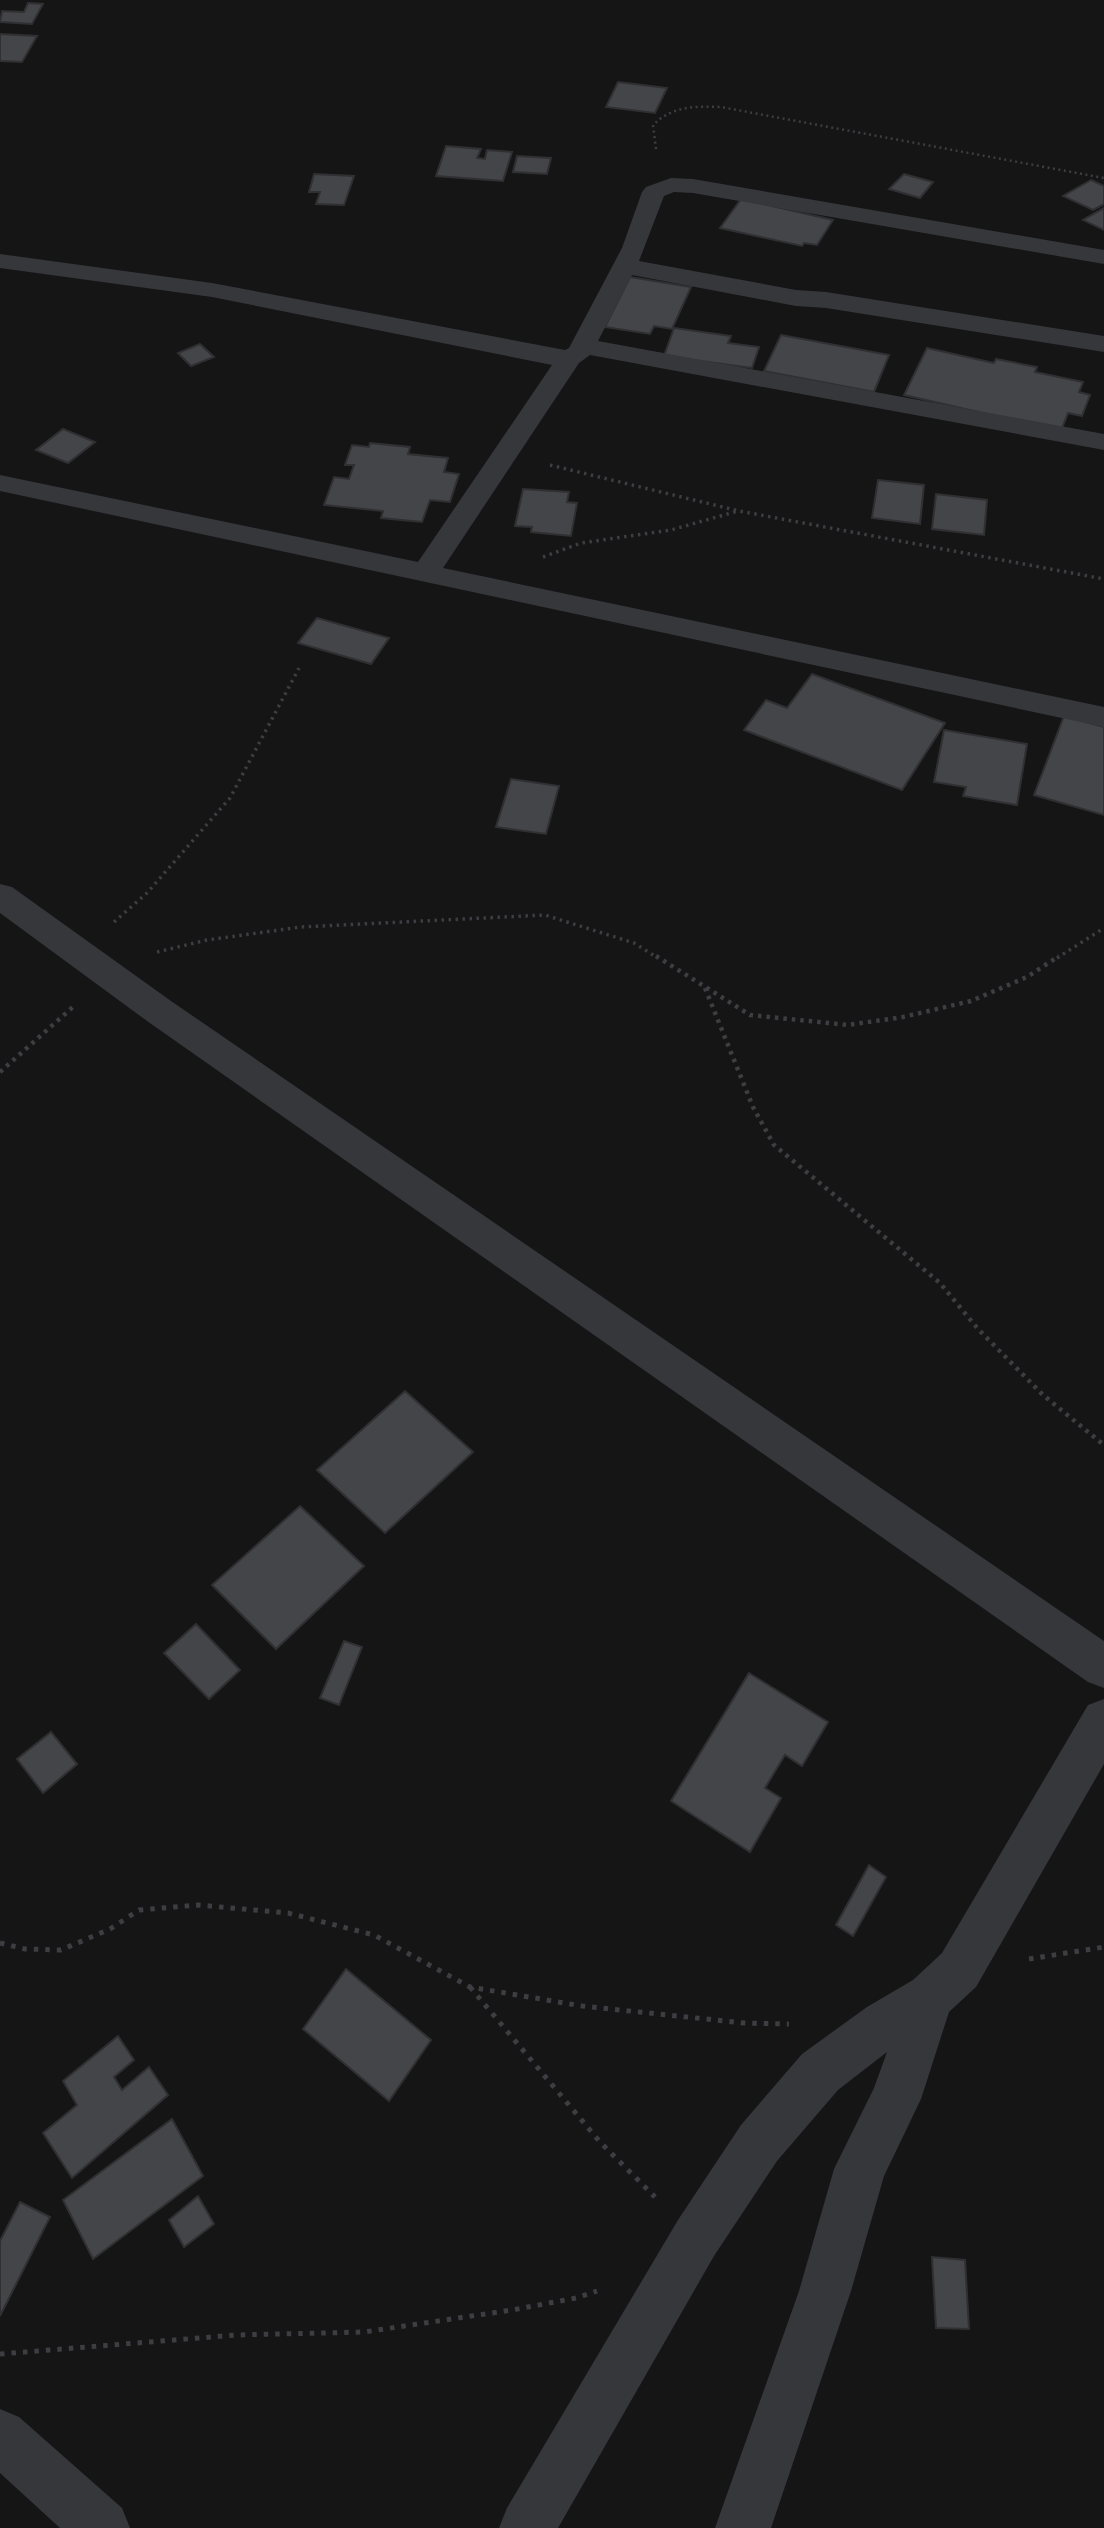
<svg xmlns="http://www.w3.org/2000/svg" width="1104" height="2528" viewBox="0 0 1104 2528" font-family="'Asap Condensed',sans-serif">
	<rect width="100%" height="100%" fill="#151516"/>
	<g fill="#444549" stroke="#302f32" stroke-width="2">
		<path d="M 28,3 L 43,4 L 32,24 L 0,22 L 2,11 L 24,12 Z"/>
		<path d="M 0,34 L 37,36 L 22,62 L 0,61 Z"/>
		<path d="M 618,82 L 667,88 L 655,113 L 606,107 Z"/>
		<path d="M 446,146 L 481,149 L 477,158 L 485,159 L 487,150 L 512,152 L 503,181 L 436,176 Z"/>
		<path d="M 517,156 L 551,158 L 547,174 L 513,172 Z"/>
		<path d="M 314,174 L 354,176 L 344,205 L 316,204 L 320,192 L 309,192 Z"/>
		<path d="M 904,174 L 933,182 L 920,198 L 889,189 Z"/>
		<path d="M 1091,180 L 1104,186 L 1104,204 L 1093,210 L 1063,196 Z"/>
		<path d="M 741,199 L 833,220 L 817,245 L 804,243 L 802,246 L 720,228 Z"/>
		<path d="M 1104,208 L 1104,230 L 1083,220 Z"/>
		<path d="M 630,277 L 691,287 L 672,329 L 654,326 L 650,334 L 605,327 Z"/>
		<path d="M 674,328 L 731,336 L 728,343 L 759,347 L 752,368 L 664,356 Z"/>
		<path d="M 781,335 L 889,355 L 874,392 L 764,371 Z"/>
		<path d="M 200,344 L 214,357 L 191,366 L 178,353 Z"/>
		<path d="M 927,348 L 994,363 L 996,359 L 1037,367 L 1035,372 L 1083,382 L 1079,392 L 1090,395 L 1082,416 L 1068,413 L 1061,431 L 904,395 Z"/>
		<path d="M 63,429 L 95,442 L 68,463 L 36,450 Z"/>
		<path d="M 370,443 L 410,447 L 408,454 L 448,458 L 444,472 L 459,474 L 450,502 L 430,500 L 422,522 L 381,518 L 383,511 L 324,505 L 334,477 L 349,479 L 354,465 L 345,465 L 352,445 L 369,447 Z"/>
		<path d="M 878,480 L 924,485 L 920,524 L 872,518 Z"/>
		<path d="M 523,489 L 569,492 L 567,502 L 577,503 L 571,536 L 531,532 L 532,527 L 515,526 Z"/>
		<path d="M 936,494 L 987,500 L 984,535 L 932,529 Z"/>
		<path d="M 317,618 L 389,638 L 371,664 L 298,643 Z"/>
		<path d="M 812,674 L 945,723 L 902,790 L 744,730 L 766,700 L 787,708 Z"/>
		<path d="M 1064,716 L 1104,727 L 1104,815 L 1034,795 Z"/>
		<path d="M 944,730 L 1027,744 L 1017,805 L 963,796 L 966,787 L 934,782 Z"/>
		<path d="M 511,779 L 559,786 L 546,834 L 496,827 Z"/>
		<path d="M 405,1391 L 473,1452 L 385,1533 L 317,1470 Z"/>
		<path d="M 300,1506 L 364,1566 L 276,1649 L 212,1585 Z"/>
		<path d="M 196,1624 L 240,1670 L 209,1699 L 164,1653 Z"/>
		<path d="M 344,1641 L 362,1647 L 339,1705 L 320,1698 Z"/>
		<path d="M 749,1673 L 828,1722 L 802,1766 L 785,1755 L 765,1788 L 781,1798 L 750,1852 L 671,1801 Z"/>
		<path d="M 51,1732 L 77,1764 L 43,1793 L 17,1759 Z"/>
		<path d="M 869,1865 L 886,1877 L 853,1936 L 836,1925 Z"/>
		<path d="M 346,1969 L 431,2040 L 389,2101 L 303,2029 Z"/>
		<path d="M 118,2036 L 134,2060 L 114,2077 L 122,2090 L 149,2067 L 168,2095 L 72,2178 L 43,2133 L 77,2105 L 63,2081 Z"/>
		<path d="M 172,2119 L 203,2176 L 93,2259 L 63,2200 Z"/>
		<path d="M 198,2196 L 214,2224 L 184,2247 L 169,2220 Z"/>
		<path d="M 20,2202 L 50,2217 L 0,2316 L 0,2241 Z"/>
		<path d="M 932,2257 L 965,2260 L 969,2329 L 936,2328 Z"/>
	</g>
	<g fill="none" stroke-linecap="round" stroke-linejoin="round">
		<path stroke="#3d3d42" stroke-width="2.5" stroke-dasharray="2 3.5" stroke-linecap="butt" d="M 656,149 L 653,125 C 672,106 695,106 721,107 L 1104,178"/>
		<g stroke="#3d3d42" stroke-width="3.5" stroke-dasharray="2.5 4.5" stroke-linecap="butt">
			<path d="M 550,465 L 739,511 L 1104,579"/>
			<path d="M 543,557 L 581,543 L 671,530 L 738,511"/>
			<path d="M 114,922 L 147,893 L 230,798 L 299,668"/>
			<path d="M 157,952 L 207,940 L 301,927 L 545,915 L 634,943 L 658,958"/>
			<path d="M 1057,958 L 1104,928"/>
		</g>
		<g stroke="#3d3d42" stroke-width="4.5" stroke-dasharray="3.5 5" stroke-linecap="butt">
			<path d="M 656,956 L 750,1015 L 848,1025 L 903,1017 L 971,1001 L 1027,977 L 1059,956"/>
			<path d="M 705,988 L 753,1107 L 774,1145 L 940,1283 L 978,1329 L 1043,1395 L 1104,1445"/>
			<path d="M 0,1072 L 74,1006"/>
		</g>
		<g stroke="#3d3d42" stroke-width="5" stroke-dasharray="4.5 7" stroke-linecap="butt">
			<path d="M 0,1943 L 25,1949 L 61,1950 L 110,1929 L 139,1910 L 198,1905 L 288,1913 L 374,1935 L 470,1987 L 582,2006 L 744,2023 L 789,2024"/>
			<path d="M 1029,1959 L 1104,1947"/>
			<path d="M 470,1987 L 600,2142 L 655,2197"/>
			<path d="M 0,2354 L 236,2335 L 364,2332 L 512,2310 L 576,2298 L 597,2291"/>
		</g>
		<g fill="#36373b" fill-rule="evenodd">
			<path d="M 671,178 L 693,179 L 1104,250 L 1104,264 L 693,193 L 674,192 L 664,196 L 639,261 L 796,290 L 826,292 L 1104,336 L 1104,352 L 826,308 L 796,306 L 632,275 L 598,341 L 1104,434 L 1104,450 L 590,355 L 579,363 L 443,568 L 1104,707 L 1104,727 L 0,491 L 0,475 L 418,562 L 552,365 L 212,297 L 0,268 L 0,254 L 212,283 L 565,350 L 569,348 L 622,248 L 642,192 L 646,187 Z"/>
			<path d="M 0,884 L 12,887 L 171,1001 L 1104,1641 L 1104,1688 L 1088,1682 L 147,1021 L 0,913 Z"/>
			<path d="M 1104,1699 L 1104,1764 L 976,1987 L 949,2012 L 921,2099 L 884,2176 L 851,2291 L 771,2528 L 715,2528 L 799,2291 L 834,2169 L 874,2088 L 887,2052 L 838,2090 L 777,2161 L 714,2256 L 558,2528 L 499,2528 L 507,2508 L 678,2220 L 741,2125 L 802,2054 L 867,2007 L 913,1980 L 942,1953 L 1088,1705 Z"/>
			<path d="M 0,2409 L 19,2417 L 122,2508 L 130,2528 L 60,2528 L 0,2473 Z"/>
		</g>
	</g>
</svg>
